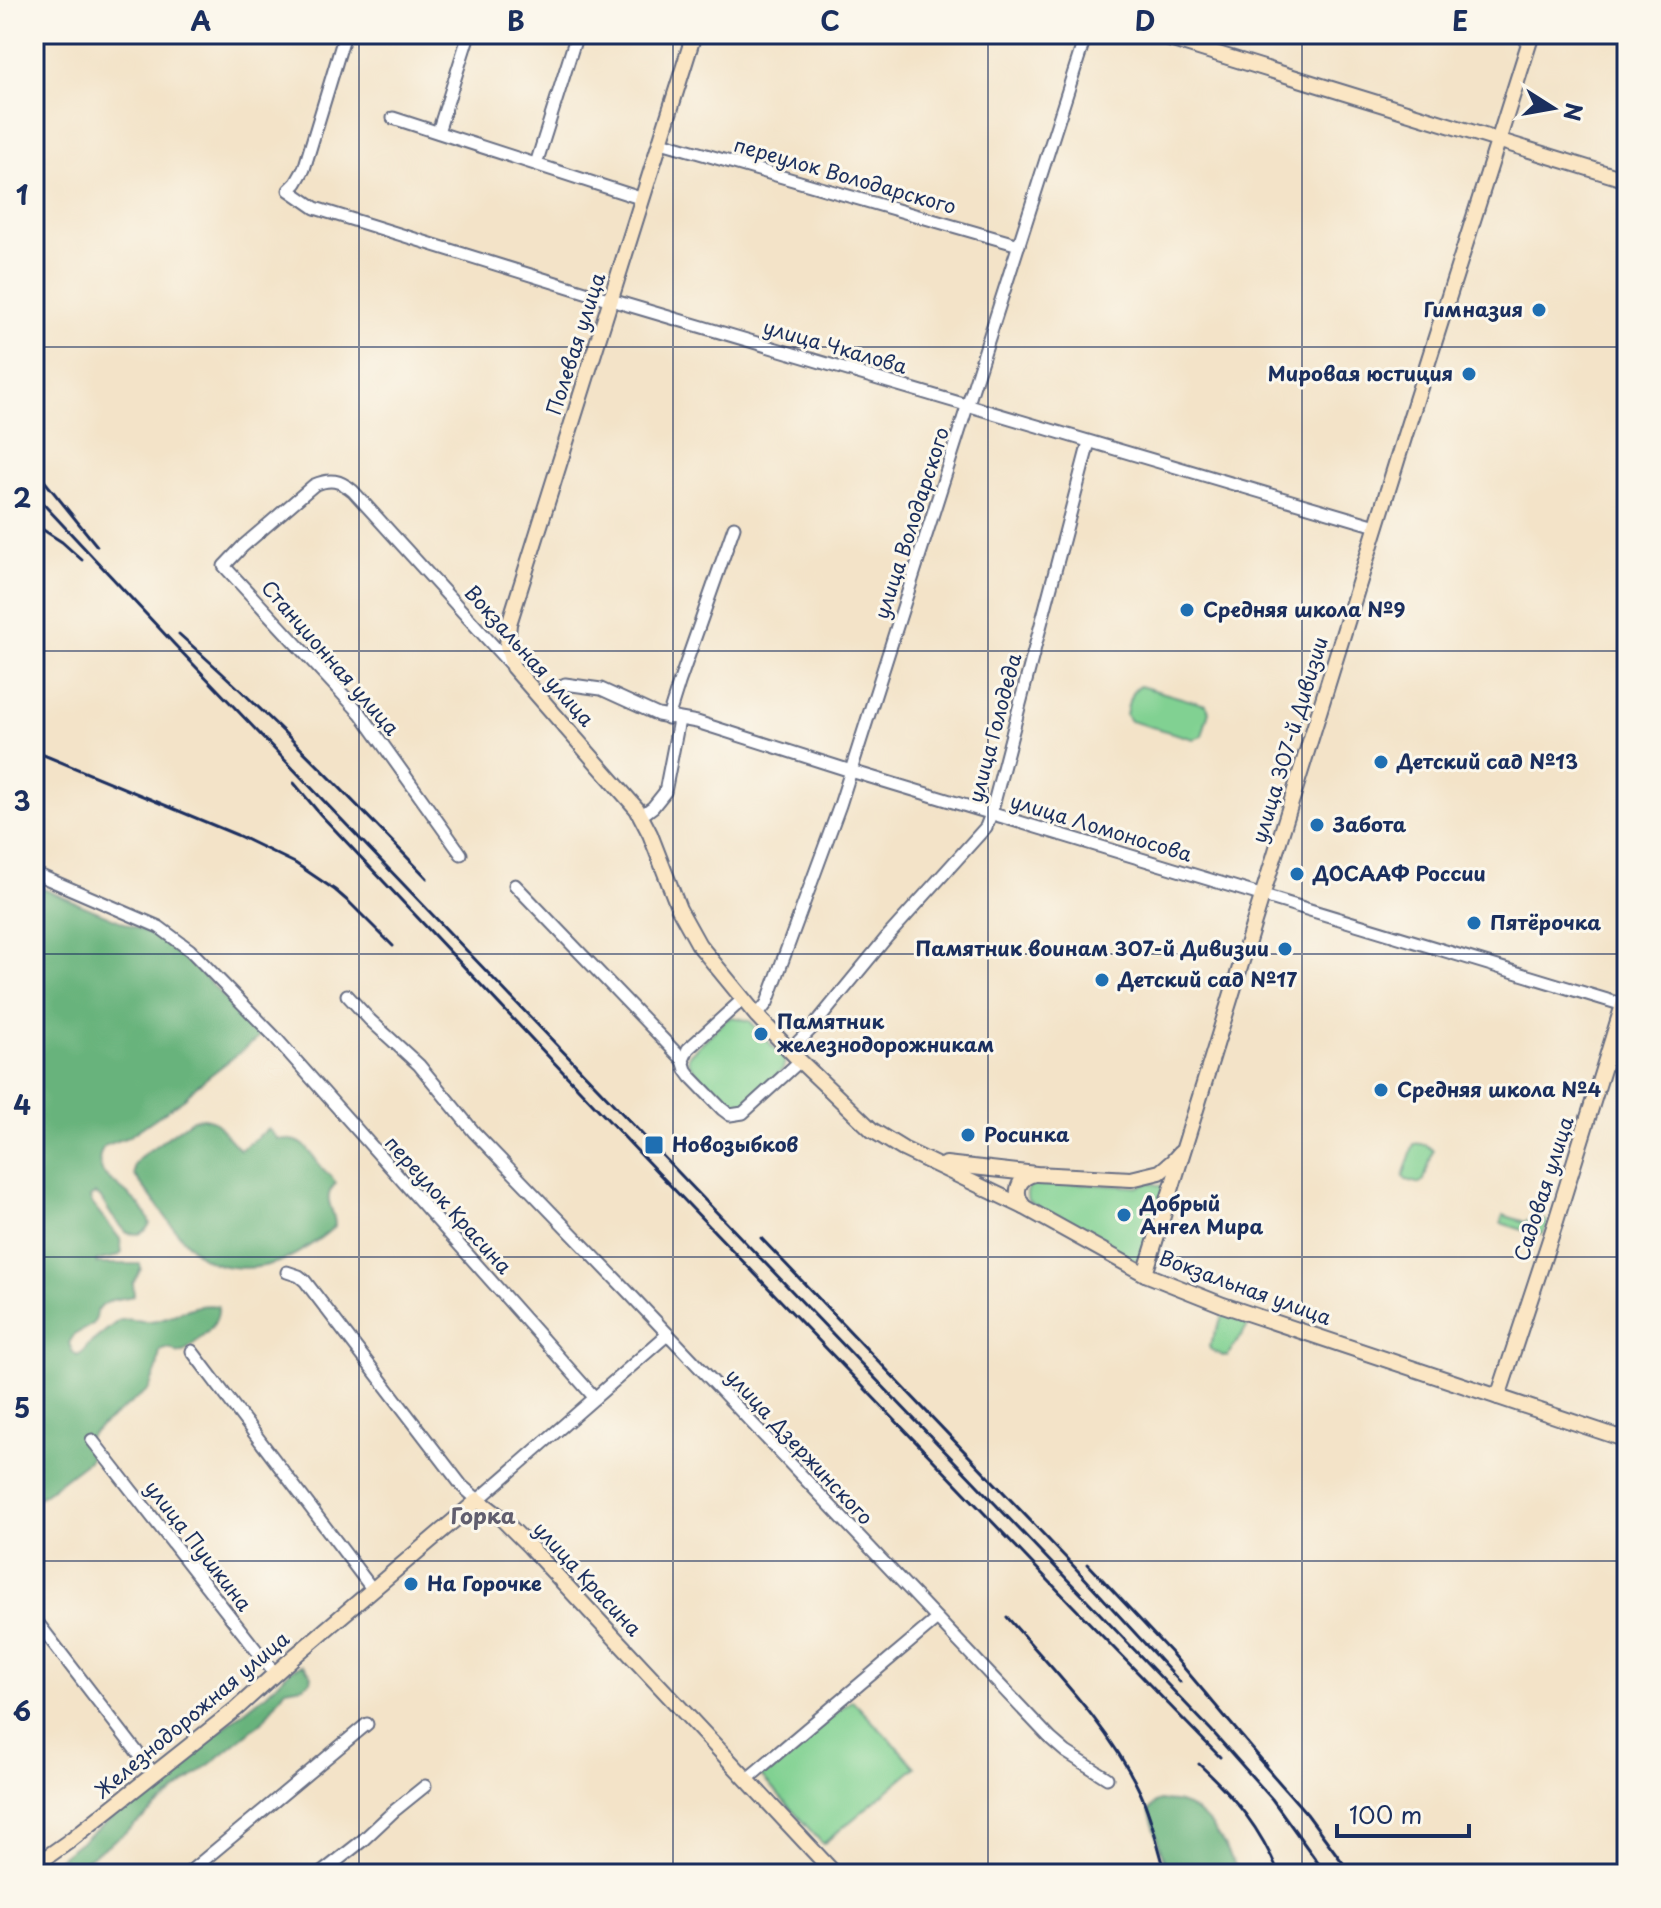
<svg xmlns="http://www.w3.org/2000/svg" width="1661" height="1908" viewBox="0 0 1661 1908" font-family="'Playpen Sans',sans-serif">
	<rect width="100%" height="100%" fill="#fbf7ec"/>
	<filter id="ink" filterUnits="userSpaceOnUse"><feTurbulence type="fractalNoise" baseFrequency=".0125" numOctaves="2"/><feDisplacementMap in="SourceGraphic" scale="16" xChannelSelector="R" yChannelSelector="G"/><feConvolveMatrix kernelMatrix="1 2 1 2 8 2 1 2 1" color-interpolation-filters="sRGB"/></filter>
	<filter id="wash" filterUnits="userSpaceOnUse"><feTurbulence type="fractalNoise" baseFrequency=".006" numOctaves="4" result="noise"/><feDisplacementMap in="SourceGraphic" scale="32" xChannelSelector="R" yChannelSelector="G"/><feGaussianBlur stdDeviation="1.8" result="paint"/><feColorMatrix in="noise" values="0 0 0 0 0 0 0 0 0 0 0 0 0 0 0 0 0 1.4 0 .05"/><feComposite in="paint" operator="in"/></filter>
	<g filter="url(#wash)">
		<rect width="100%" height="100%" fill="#f3e3c8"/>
		<g fill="#81d192" stroke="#4e8078" stroke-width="2">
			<path d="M 1140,686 L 1206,705 L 1209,711 L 1202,736 L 1194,739 L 1130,721 L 1126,715 C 1128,704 1130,690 1140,686 Z"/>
			<path d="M 733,1017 L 750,1021 L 785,1060 L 783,1069 L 741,1108 L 733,1109 L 689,1064 L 688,1056 L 727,1019 Z"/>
			<path d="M 1414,1144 C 1419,1142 1430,1146 1433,1151 L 1424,1180 L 1420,1184 L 1406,1180 L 1403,1176 Z"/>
			<path d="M 1036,1181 L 1138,1187 L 1149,1182 L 1164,1187 L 1141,1260 L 1136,1261 L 1028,1201 C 1025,1193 1028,1185 1036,1181 Z"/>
			<path d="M 1503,1215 L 1525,1222 C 1532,1216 1537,1218 1545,1220 L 1548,1224 L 1543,1234 L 1535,1234 L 1501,1223 Z"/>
			<path d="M 1227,1313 L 1246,1319 L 1248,1326 L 1227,1356 L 1223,1356 L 1210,1349 L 1209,1346 L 1223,1316 Z"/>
			<path d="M 852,1700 L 916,1767 L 823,1844 L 760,1775 Z"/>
		</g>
		<g fill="#68b37c" stroke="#42716d" stroke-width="2">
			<path d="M 34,885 L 151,934 L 195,967 L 259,1034 L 257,1039 L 195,1087 L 185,1098 L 128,1137 L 104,1146 C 98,1156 98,1163 103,1173 C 118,1189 144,1201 150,1224 L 145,1231 L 139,1234 L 127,1233 L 112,1216 L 100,1197 L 95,1194 L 90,1197 L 91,1202 L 120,1239 L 122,1253 C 114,1260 105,1258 96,1261 L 97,1264 L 140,1264 L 141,1268 L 133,1283 L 134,1296 L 112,1300 L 103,1305 L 97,1311 L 96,1318 L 93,1324 L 74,1335 L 69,1343 L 72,1351 L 77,1356 L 83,1353 L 87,1346 L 118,1321 C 129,1317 139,1322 150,1321 C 173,1319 193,1301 218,1306 C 220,1327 200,1338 185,1351 L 179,1353 L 169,1348 L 160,1351 L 157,1368 L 149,1389 L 91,1434 L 86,1441 L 90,1455 L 89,1460 L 34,1502 Z"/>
			<path d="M 205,1118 L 214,1121 L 240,1150 L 268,1129 L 278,1139 C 308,1139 306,1149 323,1169 C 328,1174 332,1176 336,1183 C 320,1200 335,1207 335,1226 C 322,1238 300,1253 284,1260 C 257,1271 218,1272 196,1252 C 174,1233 154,1198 134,1175 L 134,1166 L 140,1157 L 193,1119 Z"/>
			<path d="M 301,1665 L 304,1666 L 312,1675 L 311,1681 L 303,1686 L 286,1689 L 262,1722 L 122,1835 L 66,1874 L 45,1874 L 46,1868 L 188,1760 L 191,1754 L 266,1694 L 292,1669 Z"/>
			<path d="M 1160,1801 C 1167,1802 1173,1801 1179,1803 C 1212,1812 1224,1847 1240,1874 L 1168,1874 L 1149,1811 L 1155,1803 Z"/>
		</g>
	</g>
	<g filter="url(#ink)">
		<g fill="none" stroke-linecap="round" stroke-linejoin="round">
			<g stroke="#676e83" stroke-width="15">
				<g id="street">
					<path d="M 345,34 L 304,169 L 296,183 L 289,190 L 315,208 L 611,300 L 1376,526"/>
					<path d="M 393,118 L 643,199"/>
					<path d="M 438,132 L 469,34"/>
					<path d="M 661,142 L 1019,245"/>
					<path d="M 536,164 L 577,34"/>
					<path d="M 565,684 L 601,689 L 658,715 L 697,722 L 851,771 L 1627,1006"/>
					<path d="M 668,718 L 679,683 L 734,527"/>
					<path d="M 641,816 L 653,807 L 665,792 L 679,720"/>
					<path d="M 461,854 L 361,714 L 224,566 L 243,546 L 314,485 C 330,478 340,480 353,491 L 510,664"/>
					<path d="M 34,873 L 159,927 L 190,950 L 274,1036 L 595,1398"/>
					<path d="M 515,885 L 683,1060"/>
					<path d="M 347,995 L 370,1020 L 419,1065 L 474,1132 L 630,1294 L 1051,1739 L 1066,1752 L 1107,1778"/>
					<path d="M 742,1000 L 688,1049 L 683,1060 L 686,1070 L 691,1077 L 722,1109 L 730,1115 L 743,1113 L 800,1061"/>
					<path d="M 757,1016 L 767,1003 L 840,805 L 1086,34"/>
					<path d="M 790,1050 L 813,1027 L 887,937 L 986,827 L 991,814 L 1089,442"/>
					<path d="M 287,1272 L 299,1276 L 305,1281 L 462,1486 L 478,1500 L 668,1334"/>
					<path d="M 192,1351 L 373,1590"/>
					<path d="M 92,1440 L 275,1674"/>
					<path d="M 34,1618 L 154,1774"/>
					<path d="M 746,1780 L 937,1619"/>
					<path d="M 187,1874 L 367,1724"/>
					<path d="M 320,1874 L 362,1841 L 394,1811 L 425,1786"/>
				</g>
			</g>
			<g stroke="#676e83" stroke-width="18">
				<g id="secondary">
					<path d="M 694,34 L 509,624 L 507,646 L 513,667 L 637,809 L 650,834 L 679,909 L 699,945 L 757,1016 L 800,1061 L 872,1130 L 903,1149 L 1024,1207 L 1145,1274 L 1223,1305 L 1627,1440"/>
					<path d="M 1153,34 L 1627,180"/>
					<path d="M 946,1164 L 1036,1174 L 1131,1179 L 1160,1172 L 1173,1161 L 1180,1153"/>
					<path d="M 1024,1207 C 1013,1193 1017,1178 1035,1174"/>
					<path d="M 1145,1274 L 1404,438 L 1532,34"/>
					<path d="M 1498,1397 L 1556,1221 L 1627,992"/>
					<path d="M 34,1866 L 68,1842 L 236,1709 L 297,1654 L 478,1500 L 499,1516 L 530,1547 L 835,1874"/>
				</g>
			</g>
			<use href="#street" stroke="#fff" stroke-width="11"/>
			<use href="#secondary" stroke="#fbe6c4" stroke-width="14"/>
			<g stroke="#1b2f5e" stroke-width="3">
				<path d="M 34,468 L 97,546"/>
				<path d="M 34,494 L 174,644 L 1211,1730 L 1272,1799 L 1326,1874"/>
				<path d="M 34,524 L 62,542 L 82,560"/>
				<path d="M 179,634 C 266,711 347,794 427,878"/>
				<path d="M 34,751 L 237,835 L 295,863 L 335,890 L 350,903 L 393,946"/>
				<path d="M 294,783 L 320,814 L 644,1158 L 1072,1605 L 1220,1757"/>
				<path d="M 761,1238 L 1068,1560 L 1180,1682"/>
				<path d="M 1088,1564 L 1173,1655 L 1266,1765"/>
				<path d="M 1007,1617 C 1054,1671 1109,1726 1140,1792 C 1152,1818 1158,1847 1166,1874"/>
				<path d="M 1258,1758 L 1307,1814 L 1351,1874"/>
				<path d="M 1199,1764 C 1235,1798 1260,1827 1279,1874"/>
			</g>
		</g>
	</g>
	<path fill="none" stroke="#1b2f5e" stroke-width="2" stroke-opacity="0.55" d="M 359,34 L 359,1874M 673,34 L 673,1874M 988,34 L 988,1874M 1302,34 L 1302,1874M 34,347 L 1627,347M 34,651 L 1627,651M 34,954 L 1627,954M 34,1257 L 1627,1257M 34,1561 L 1627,1561"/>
	<g fill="#1f6fb2" stroke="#fbf7ec" stroke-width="3">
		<circle cx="1539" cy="310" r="8"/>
		<circle cx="1469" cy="374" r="8"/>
		<circle cx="1187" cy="610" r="8"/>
		<circle cx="1381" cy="762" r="8"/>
		<circle cx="1317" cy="825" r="8"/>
		<circle cx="1297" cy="874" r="8"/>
		<circle cx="1474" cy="923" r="8"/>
		<circle cx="1285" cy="949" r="8"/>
		<circle cx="1102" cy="980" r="8"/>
		<circle cx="761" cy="1034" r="8"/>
		<circle cx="1381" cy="1090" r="8"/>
		<circle cx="968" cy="1135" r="8"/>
		<rect x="644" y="1135" width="20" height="20" rx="4"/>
		<circle cx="1124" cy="1215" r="8"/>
		<circle cx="411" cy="1584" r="8"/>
	</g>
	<g text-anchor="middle" stroke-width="6" stroke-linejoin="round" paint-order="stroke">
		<g font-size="20" fill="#1b2f5e" stroke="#fbf7ec">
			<text transform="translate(845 176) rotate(16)" y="7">переулок Володарского</text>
			<text transform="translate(576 344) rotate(-72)" y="7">Полевая улица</text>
			<text transform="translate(835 347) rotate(16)" y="7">улица Чкалова</text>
			<text transform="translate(912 523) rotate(-72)" y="7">улица Володарского</text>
			<text transform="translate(529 656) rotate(48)" y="7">Вокзальная улица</text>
			<text transform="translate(330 658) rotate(49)" y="7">Станционная улица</text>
			<text transform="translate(995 728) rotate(-75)" y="7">улица Голодеда</text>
			<text transform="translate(1290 740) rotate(-73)" y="7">улица 307-й Дивизии</text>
			<text transform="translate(1101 828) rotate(17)" y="7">улица Ломоносова</text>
			<text transform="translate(1544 1189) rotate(-72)" y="7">Садовая улица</text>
			<text transform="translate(448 1205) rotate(48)" y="7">переулок Красина</text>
			<text transform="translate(1245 1288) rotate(20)" y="7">Вокзальная улица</text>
			<text transform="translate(799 1447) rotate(47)" y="7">улица Дзержинского</text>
			<text transform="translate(198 1546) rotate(52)" y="7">улица Пушкина</text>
			<text transform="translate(587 1579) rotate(47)" y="7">улица Красина</text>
			<text transform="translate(192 1715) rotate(-40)" y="7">Железнодорожная улица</text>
		</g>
		<g font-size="20" font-weight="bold" fill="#1b2f5e" stroke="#fbf7ec" text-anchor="start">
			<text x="1523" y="317" text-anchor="end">Гимназия</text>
			<text x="1453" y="381" text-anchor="end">Мировая юстиция</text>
			<text x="1203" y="617">Средняя школа №9</text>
			<text x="1397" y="769">Детский сад №13</text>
			<text x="1333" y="832">Забота</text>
			<text x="1313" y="881">ДОСААФ России</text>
			<text x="1490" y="930">Пятёрочка</text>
			<text x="1269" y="956" text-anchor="end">Памятник воинам 307-й Дивизии</text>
			<text x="1118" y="987">Детский сад №17</text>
			<text x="777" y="1029">Памятник<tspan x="777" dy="23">железнодорожникам</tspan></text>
			<text x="1397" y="1097">Средняя школа №4</text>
			<text x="984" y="1142">Росинка</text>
			<text x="672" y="1152">Новозыбков</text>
			<text x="1140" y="1211">Добрый<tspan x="1140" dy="23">Ангел Мира</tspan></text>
			<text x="427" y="1591">На Горочке</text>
		</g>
		<g font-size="22" font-weight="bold" fill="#615e6e" stroke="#fbf7ec">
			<text x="483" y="1524">Горка</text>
		</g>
	</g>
	<rect width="1661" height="1908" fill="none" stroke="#fbf7ec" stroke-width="88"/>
	<g transform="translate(1553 108) rotate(101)" stroke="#fbf7ec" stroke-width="6" paint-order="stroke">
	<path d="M0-6L14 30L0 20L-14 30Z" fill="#1b2f5e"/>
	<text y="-12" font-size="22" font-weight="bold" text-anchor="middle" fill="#1b2f5e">N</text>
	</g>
	<path d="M1337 1824v12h132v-12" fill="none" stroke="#1b2f5e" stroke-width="4"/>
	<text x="1349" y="1824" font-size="24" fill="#1b2f5e" stroke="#fbf7ec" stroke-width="6" paint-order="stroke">100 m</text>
	<rect x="44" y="44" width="1573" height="1820" fill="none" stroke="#1b2f5e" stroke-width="3"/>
	<g font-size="26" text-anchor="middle" font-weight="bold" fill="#1b2f5e">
		<text x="201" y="31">A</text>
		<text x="516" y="31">B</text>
		<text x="830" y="31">C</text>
		<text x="1145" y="31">D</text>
		<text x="1460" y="31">E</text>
		<text x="22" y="205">1</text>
		<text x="22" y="508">2</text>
		<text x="22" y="811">3</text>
		<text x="22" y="1115">4</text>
		<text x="22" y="1418">5</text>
		<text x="22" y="1721">6</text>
	</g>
</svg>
